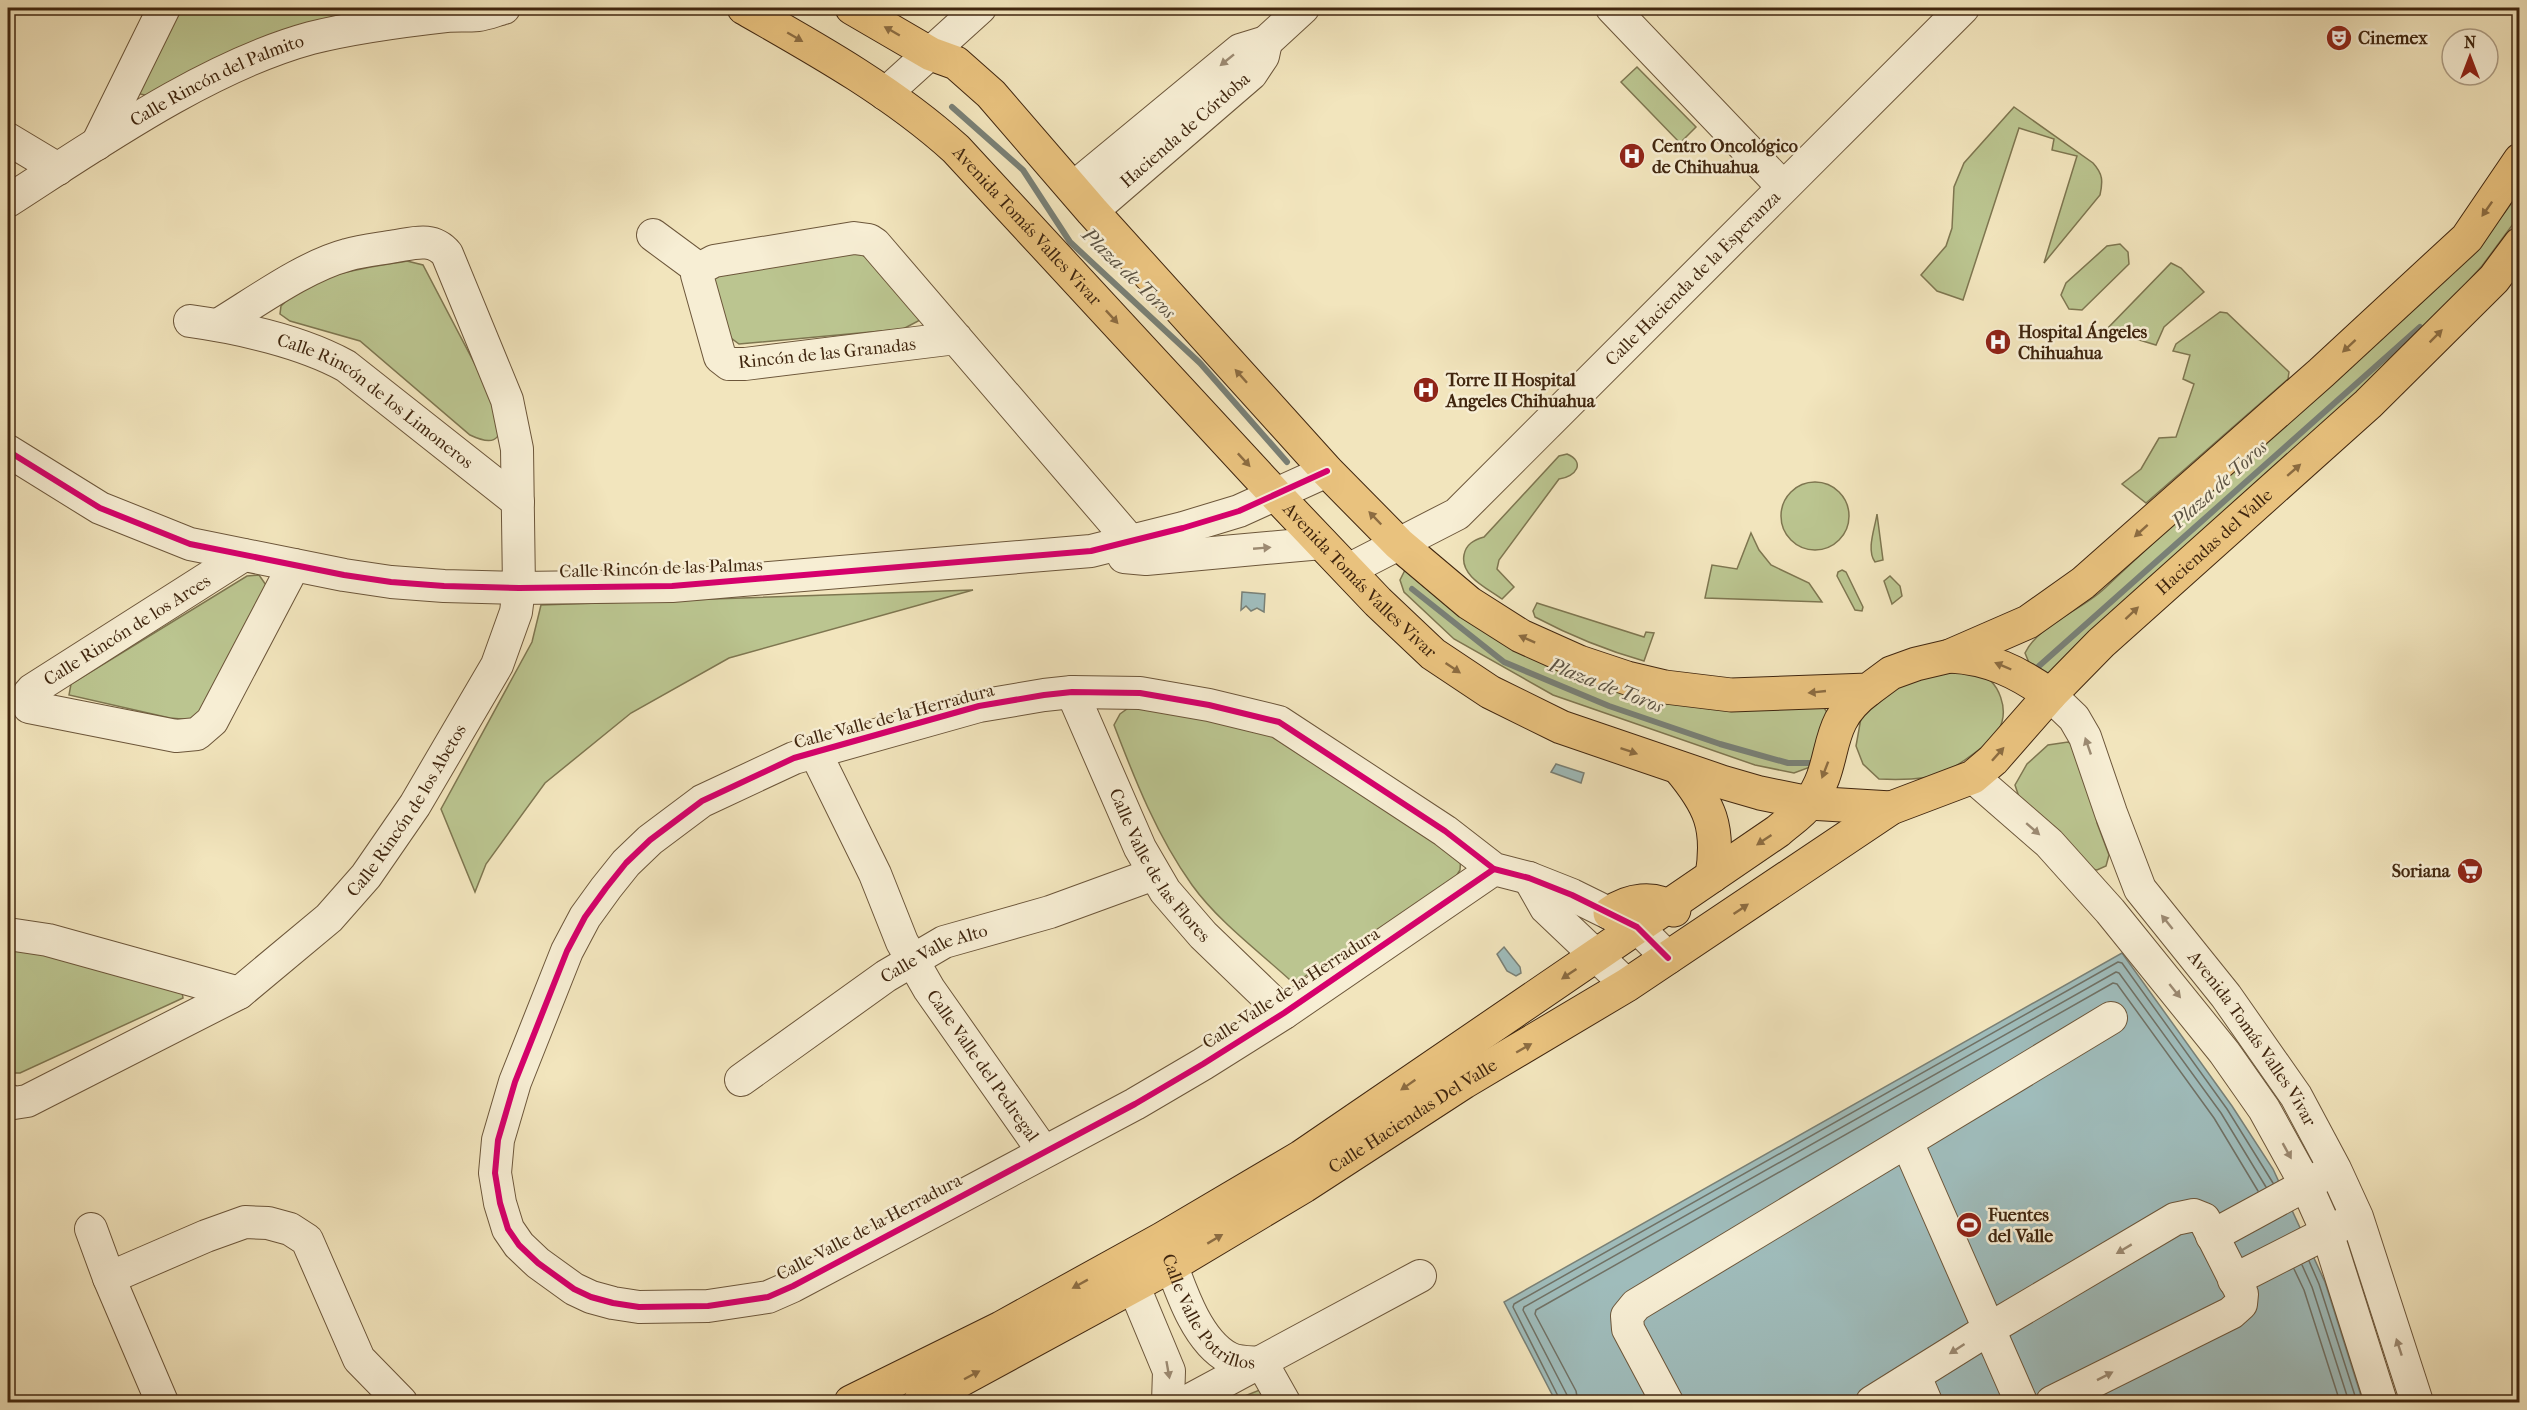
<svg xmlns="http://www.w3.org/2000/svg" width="2527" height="1410" viewBox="0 0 2527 1410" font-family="'IM FELL French Canon',serif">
	<rect width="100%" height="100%" fill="#f2e5bd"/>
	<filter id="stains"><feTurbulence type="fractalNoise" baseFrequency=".00333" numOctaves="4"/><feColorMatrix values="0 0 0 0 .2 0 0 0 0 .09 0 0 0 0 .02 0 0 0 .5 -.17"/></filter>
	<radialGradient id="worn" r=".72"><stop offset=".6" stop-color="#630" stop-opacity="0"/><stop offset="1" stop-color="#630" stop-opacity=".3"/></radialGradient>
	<g fill="#bbc590" stroke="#7e7650" stroke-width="1.5">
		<path d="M 175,8 L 398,8 L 153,97 L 136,93 Z"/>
		<path d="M 1637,67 L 1696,127 L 1680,143 L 1621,82 Z"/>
		<path d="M 2014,107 L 2093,163 C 2103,174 2103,181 2100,195 L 2044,263 L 2077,156 L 2052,150 L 2054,139 L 2019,128 L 1963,300 L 1937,291 L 1921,275 L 1946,246 L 1952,228 L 1954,187 L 1964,163 Z"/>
		<path d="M 2515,198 L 2519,198 L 2519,216 L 2482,266 L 2417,338 L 2053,677 L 2032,670 L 2025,653 C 2041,622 2080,612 2105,588 C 2185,512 2268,440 2350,366 C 2409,314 2470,264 2515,198 Z"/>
		<path d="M 2120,244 L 2128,252 L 2129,264 L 2082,310 L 2069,309 L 2061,295 L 2066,283 L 2107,246 Z"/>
		<path d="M 866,251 L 922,319 L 903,329 L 739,344 L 731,338 L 709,281 L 719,275 Z"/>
		<path d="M 407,261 L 423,265 L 503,418 C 501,443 491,445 470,435 L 360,341 L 290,321 L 280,314 L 281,306 C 314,272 363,269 407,261 Z"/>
		<path d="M 2171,263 L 2181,268 L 2204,292 L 2164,327 L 2156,345 L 2106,330 Z"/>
		<path d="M 2220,312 L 2227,313 L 2289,372 L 2288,379 L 2146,503 L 2122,484 L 2141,469 L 2159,438 L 2176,437 L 2194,384 L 2183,379 L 2190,355 L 2173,351 L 2176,344 Z"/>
		<path d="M 1567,454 C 1586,462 1576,477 1559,479 L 1499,560 L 1497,569 L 1514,587 L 1502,599 C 1487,588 1460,576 1464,555 C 1466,544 1474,540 1484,537 L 1559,456 Z"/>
		<circle cx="1815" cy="516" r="34"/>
		<path d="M 1877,514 L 1883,560 L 1875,562 C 1866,550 1875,528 1877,514 Z"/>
		<path d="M 1751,533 L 1759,550 L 1771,565 L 1809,583 L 1822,602 L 1705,598 L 1712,565 L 1737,569 Z"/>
		<path d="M 1405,570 L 1515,639 L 1822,705 L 1831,718 L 1813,766 L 1794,773 L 1755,765 L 1553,695 L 1454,639 L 1404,592 L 1400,580 Z"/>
		<path d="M 1842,570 L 1846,572 L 1863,607 L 1862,611 L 1855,610 L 1837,576 L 1838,572 Z"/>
		<path d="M 259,575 L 266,585 L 212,707 L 193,720 L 170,718 L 69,695 L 71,684 L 247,576 Z"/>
		<path d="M 1890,576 L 1900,586 L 1902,596 L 1892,604 L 1884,581 Z"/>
		<path d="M 973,590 L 729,658 L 631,713 L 545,783 L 486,864 L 475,892 L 441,809 L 532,642 L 541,605 Z"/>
		<path d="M 1537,603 L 1644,637 L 1646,632 L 1654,633 L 1644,661 C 1605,650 1571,636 1535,617 L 1533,611 Z"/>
		<path d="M 1949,671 C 1958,672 1969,671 1977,673 C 2000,680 2010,711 1998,731 C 1992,742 1955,768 1943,773 C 1927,780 1896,780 1879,779 L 1863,764 L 1856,746 L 1861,718 L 1884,693 L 1920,676 Z"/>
		<path d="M 1138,701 L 1271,732 L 1461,855 L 1460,870 L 1452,883 L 1301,979 L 1290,980 C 1257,950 1218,921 1192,885 C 1157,836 1135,780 1114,725 L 1120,714 Z"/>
		<path d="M 2068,742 L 2084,753 L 2097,823 L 2109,855 L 2106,866 L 2097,870 L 2086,868 L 2020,800 L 2015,785 L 2027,764 L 2048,745 Z"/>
		<path d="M 8,947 L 32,949 L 182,992 L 183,998 L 20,1073 L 14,1073 L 8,1065 Z"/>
		<path d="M 1272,1385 L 1281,1402 L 1230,1402 Z"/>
	</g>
	<g fill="#9fbcbb" stroke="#798076" stroke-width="1.5">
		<path d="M 1242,592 L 1265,594 L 1264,612 L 1257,608 L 1251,611 L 1246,606 L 1241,610 Z"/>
		<path d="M 1556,764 L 1584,773 L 1581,783 L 1551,772 Z"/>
		<path d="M 1504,947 L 1520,967 L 1521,973 L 1516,976 L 1507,971 L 1497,954 Z"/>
		<path d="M 2122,953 L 2232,1106 L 2273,1169 L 2325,1282 L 2363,1402 L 1556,1402 L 1504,1302 Z"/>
	</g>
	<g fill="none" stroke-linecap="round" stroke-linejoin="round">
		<g stroke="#707165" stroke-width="1.5">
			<path d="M 2309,1261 L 2319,1284 L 2357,1402"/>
			<path d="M 2302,1265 L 2312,1287 L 2349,1402"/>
			<path d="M 2294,1269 L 2304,1290 L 2340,1402"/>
			<path d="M 1561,1402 L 1513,1307 L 1514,1304 L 2118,962 L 2122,963 L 2227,1109 L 2273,1183"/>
			<path d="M 1569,1402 L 1567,1395 L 1523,1310 L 1524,1307 L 2116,972 L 2119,973 L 2221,1113 L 2266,1187"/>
			<path d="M 1578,1402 L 1576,1391 L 1535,1314 L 1536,1310 L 2113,983 L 2117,984 L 2214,1118 L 2258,1191"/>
		</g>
		<g stroke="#798076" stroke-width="6">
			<path d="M 952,107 L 1023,170 L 1070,242 L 1200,363 L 1287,462"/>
			<path d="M 1412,589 L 1504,662 L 1609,706 L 1720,744 L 1788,763 L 1811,763"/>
			<path d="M 2039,666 L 2420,327"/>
		</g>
		<g stroke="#6c563a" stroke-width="34">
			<g id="minor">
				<path d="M 1612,8 L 1783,187"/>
				<path d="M 1266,42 L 1303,8"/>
				<path d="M 885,94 L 980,8"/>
				<path d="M 8,139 L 58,169"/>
				<path d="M 97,144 L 164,8"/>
				<path d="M 1073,188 L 1240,50 L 1266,42 L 1263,56 L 1251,74 L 1092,211"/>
				<path id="s1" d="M 8,201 C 98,143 208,66 311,38 C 355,27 401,21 446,16 C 456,15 467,16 478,15 C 487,14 496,10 504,8"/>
				<path d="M 653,235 L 699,269"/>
				<path id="s2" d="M 190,321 C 240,328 302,342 346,366 L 518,502"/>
				<path d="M 956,338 L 745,364 L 729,364 L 720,357 L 697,275 L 699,269 L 714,261 L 854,238 L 869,240 L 875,244 L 1143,556"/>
				<path d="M 8,451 L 100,508 L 190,544 L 344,575 L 391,582 L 444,586 L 519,588 L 672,586 L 1091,551 L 1183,528 L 1239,511 L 1327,471"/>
				<path d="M 244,555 L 32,690 C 26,696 26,700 29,707 L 176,736 L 197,734 L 212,721 L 294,565"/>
				<path d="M 1124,557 L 1146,559 L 1322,543"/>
				<path id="s3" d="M 1348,570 L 1457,514 L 1963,8"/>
				<path id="s4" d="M 1072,692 L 1140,848 L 1165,891 L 1203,935 L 1284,1013"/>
				<path id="s5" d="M 2050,695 L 2074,718 L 2085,737 L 2111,813 L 2140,889 L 2226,996 L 2296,1096 L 2335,1169 L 2357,1217 L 2417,1402"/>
				<path id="s6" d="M 815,752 L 875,874 L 902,942 L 929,989 L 1043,1151"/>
				<path d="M 1973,777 L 2049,843 L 2110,911 L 2224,1052 L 2264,1109 L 2306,1185 L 2327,1232 L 2381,1402"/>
				<path d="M 1494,869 L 1284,1013 L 1203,1064 L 1135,1104 L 793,1286 L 768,1297 L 708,1306 L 639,1307 L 613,1303 L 591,1297 L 574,1289 L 538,1263 L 519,1245 L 508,1229 L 500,1203 L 495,1173 L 498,1140 L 515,1082 L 567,951 L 585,917 L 606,888 L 626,863 L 650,840 L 702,801 L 794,758 L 979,706 L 1044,695 L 1072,692 L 1140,693 L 1209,705 L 1279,722 L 1445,831 L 1494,869 L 1529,878 L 1572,895 L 1637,927 L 1668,958"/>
				<path d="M 1529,878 L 1546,908 L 1627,985"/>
				<path d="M 8,934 L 48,940 L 239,993"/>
				<path id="s7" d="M 741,1080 L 886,976 L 944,942 L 1050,912 L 1154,874"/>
				<path id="s8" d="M 8,1100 L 14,1103 L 27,1101 L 239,993 L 329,918 L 366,876 L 415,805 L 497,665 L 516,612 L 519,588 L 517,449 L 507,400 L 447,254 C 433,237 415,243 396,246 C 380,249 363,250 347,255 C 305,266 256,302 218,325"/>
				<path d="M 1907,1142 L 2021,1402"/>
				<path d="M 91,1229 L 109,1278 L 162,1402"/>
				<path d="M 2212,1236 L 2324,1175"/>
				<path id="s9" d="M 1163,1242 C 1177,1278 1193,1339 1229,1358 C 1238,1363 1252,1362 1262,1363 L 1284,1402"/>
				<path d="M 1124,1263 L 1169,1371 L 1168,1402"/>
				<path d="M 109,1278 L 206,1236 L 245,1222 L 268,1223 L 290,1229 L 307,1240 L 359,1359 L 401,1402"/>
				<path d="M 2234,1280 L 2346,1223"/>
				<path d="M 1915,1376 L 1926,1402"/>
				<path d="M 1186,1402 L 1420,1276"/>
				<path d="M 1667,1402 L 1628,1329 L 1627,1316 L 1636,1305 L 2111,1018"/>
				<path d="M 1872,1402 L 1989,1329 L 2175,1219 L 2194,1215 L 2204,1219 L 2242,1294 L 2241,1304 L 2231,1313 L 2052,1402"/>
			</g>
		</g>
		<g stroke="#40260f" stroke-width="35">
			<g id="major">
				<path id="s10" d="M 744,8 C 818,50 893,92 956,149 L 1277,496 L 1378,602 L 1433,654 L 1490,692 L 1561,727 L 1722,782 L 1760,793 L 1809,803 L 1891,808"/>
				<path d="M 852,8 L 931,54 L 956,63 L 991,94 L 1092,211 L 1327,471 L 1399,544 L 1469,603 L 1521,636 L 1579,662 L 1627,678 L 1665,687 L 1731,695 L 1868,690 L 1891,673 L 1916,664 L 1950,656 L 2028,622 L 2083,583 L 2321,373 L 2467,238 L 2520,160"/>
				<path d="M 1950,656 C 1989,658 2018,672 2050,695"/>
				<path d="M 1679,768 C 1710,805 1720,827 1712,876"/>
				<path d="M 1610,913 C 1629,900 1654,895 1674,910"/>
				<path d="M 851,1402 L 1001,1328 L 1162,1239 L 1301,1157 L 1778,831 C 1788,822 1801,814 1809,803 C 1840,762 1820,725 1868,690"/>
				<path id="s11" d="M 920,1402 L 1172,1265 L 1304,1186 L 1464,1082 L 1627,985 L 1891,808 L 1973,777 L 1993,760 L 2050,695 L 2101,643 L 2368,404 L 2494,279 L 2520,244"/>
			</g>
		</g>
		<use href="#minor" stroke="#f7eed4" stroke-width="32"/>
		<use href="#major" stroke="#e9c27e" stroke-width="33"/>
		<g stroke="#f7eed4" stroke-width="10">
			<g id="cycleway">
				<path d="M 8,451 L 100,508 L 190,544 L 344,575 L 391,582 L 444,586 L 519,588 L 672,586 L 1091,551 L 1183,528 L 1239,511 L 1327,471"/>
				<path d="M 1494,869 L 1284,1013 L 1203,1064 L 1135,1104 L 793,1286 L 768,1297 L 708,1306 L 639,1307 L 613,1303 L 591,1297 L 574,1289 L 538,1263 L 519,1245 L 508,1229 L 500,1203 L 495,1173 L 498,1140 L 515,1082 L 567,951 L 585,917 L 606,888 L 626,863 L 650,840 L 702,801 L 794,758 L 979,706 L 1044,695 L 1072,692 L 1140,693 L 1209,705 L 1279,722 L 1445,831 L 1494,869 L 1529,878 L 1572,895 L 1637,927 L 1668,958"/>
			</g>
		</g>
		<use href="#cycleway" stroke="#d6006c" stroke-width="6"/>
	</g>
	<defs><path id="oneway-solid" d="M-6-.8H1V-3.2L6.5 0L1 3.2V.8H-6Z" transform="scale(1.5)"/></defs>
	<g fill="#8c6c41">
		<use href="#oneway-solid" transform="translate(892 31) rotate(-150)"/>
		<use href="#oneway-solid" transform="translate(795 37) rotate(30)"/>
		<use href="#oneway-solid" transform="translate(2487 209) rotate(125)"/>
		<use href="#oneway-solid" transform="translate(1112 317) rotate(47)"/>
		<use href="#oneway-solid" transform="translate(2436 336) rotate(-45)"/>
		<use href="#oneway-solid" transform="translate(2349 346) rotate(137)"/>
		<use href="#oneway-solid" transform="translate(1241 376) rotate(-132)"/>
		<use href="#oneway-solid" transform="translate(1244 460) rotate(47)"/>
		<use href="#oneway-solid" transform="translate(2294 470) rotate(-41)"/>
		<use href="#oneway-solid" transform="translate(1375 518) rotate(-134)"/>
		<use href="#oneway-solid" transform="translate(2141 531) rotate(138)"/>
		<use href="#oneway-solid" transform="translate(2132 613) rotate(-43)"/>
		<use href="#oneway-solid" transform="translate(1527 639) rotate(-156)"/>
		<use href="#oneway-solid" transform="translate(2003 666) rotate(-157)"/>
		<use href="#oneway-solid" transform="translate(1453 668) rotate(34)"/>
		<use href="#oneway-solid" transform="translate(1817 692) rotate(174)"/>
		<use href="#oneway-solid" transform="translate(1629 751) rotate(19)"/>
		<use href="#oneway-solid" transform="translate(1998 754) rotate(-48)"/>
		<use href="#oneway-solid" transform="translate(1825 770) rotate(111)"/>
		<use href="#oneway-solid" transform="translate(1764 840) rotate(146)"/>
		<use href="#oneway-solid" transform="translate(1741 909) rotate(-34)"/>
		<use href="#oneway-solid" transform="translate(1569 974) rotate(146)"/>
		<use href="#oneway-solid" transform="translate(1524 1048) rotate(-30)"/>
		<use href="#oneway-solid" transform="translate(1408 1085) rotate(145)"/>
		<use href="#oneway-solid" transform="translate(1215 1239) rotate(-31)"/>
		<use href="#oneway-solid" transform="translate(1080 1284) rotate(151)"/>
		<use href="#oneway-solid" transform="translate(972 1375) rotate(-28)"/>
	</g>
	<g fill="#9c8a72">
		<use href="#oneway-solid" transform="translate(1227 60) rotate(141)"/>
		<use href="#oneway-solid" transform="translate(1262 548) rotate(-5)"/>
		<use href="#oneway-solid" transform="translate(2088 746) rotate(-109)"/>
		<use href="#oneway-solid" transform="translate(2033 829) rotate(41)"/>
		<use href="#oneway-solid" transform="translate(2167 922) rotate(-129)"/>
		<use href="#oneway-solid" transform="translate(2175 991) rotate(51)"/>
		<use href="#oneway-solid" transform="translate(2287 1151) rotate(61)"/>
		<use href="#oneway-solid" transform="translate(2124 1249) rotate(149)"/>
		<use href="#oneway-solid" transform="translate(2399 1347) rotate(-108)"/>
		<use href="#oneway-solid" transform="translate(1957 1349) rotate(147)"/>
		<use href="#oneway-solid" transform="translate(1168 1370) rotate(80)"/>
		<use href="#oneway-solid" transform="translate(2105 1376) rotate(-27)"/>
	</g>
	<defs>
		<g id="theatre-disc" transform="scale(1.35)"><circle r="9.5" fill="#8f2418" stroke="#f7eed4"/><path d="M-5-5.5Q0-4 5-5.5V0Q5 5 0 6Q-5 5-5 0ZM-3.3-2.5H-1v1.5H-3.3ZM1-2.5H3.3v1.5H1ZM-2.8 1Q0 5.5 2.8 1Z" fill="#fff"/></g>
		<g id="hospital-disc" transform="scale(1.35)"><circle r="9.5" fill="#8f2418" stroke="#f7eed4"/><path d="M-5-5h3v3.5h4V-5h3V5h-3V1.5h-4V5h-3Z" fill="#fff"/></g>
		<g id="supermarket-disc" transform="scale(1.35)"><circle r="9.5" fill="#8f2418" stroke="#f7eed4"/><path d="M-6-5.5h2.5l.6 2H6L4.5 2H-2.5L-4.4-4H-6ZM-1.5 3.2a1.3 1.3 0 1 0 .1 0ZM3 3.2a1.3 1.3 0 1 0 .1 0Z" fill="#fff"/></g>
		<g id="stadium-disc" transform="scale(1.35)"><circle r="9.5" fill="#8f2418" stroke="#f7eed4"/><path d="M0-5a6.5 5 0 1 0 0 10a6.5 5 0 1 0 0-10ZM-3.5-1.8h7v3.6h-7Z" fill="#fff"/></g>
	</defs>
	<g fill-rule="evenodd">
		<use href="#theatre-disc" x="2339" y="38"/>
		<use href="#hospital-disc" x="1632" y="156"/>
		<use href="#hospital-disc" x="1998" y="342"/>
		<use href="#hospital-disc" x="1426" y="390"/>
		<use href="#supermarket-disc" x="2470" y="871"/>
		<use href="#stadium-disc" x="1969" y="1225"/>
	</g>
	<g text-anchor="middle" stroke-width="5" stroke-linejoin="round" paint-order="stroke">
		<g font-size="18" font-weight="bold" fill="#40260f" stroke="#f7eed4" text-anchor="start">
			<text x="2358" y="44">Cinemex</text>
			<text x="1652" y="152">Centro Oncológico<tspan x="1652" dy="21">de Chihuahua</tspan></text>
			<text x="2018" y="338">Hospital Ángeles<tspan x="2018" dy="21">Chihuahua</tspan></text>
			<text x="1446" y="386">Torre II Hospital<tspan x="1446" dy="21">Angeles Chihuahua</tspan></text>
			<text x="2450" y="877" text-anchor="end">Soriana</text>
			<text x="1988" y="1221">Fuentes<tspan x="1988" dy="21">del Valle</tspan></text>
		</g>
		<g font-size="18" fill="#40260f" stroke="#f7eed4">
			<text dy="6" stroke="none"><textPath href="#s1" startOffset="242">Calle Rincón del Palmito</textPath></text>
			<text transform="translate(1185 130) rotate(-41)" y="6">Hacienda de Córdoba</text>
			<text dy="6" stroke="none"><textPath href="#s10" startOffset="360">Avenida Tomás Valles Vivar</textPath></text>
			<text dy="6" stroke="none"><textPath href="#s3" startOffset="456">Calle Hacienda de la Esperanza</textPath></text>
			<text transform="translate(827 353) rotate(-6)" y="6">Rincón de las Granadas</text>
			<text dy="6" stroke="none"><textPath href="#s2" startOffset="206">Calle Rincón de los Limoneros</textPath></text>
			<text dy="6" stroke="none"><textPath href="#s11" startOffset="1564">Haciendas del Valle</textPath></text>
			<text transform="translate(661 568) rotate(-2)" y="6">Calle Rincón de las Palmas</text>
			<text dy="6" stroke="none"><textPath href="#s10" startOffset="846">Avenida Tomás Valles Vivar</textPath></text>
			<text transform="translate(127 630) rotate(-32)" y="6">Calle Rincón de los Arces</text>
			<text transform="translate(894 716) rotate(-15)" y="6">Calle Valle de la Herradura</text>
			<text dy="6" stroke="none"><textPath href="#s8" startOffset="508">Calle Rincón de los Abetos</textPath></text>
			<text dy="6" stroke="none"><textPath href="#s4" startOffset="195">Calle Valle de las Flores</textPath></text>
			<text dy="6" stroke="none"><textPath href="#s7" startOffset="232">Calle Valle Alto</textPath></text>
			<text transform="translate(1291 988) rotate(-33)" y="6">Calle Valle de la Herradura</text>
			<text dy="6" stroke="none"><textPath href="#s5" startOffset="404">Avenida Tomás Valles Vivar</textPath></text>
			<text dy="6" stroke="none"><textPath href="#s6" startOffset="357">Calle Valle del Pedregal</textPath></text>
			<text dy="6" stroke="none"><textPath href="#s11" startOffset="570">Calle Haciendas Del Valle</textPath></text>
			<text transform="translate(869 1227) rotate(-28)" y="6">Calle Valle de la Herradura</text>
			<text dy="6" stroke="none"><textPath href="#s9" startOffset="88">Calle Valle Potrillos</textPath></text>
		</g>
		<g font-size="20" font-style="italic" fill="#5c5343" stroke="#f7eed4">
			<text transform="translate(1129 273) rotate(44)" y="7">Plaza de Toros</text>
			<text transform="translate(2219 484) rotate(-42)" y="7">Plaza de Toros</text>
			<text transform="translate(1606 685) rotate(21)" y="7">Plaza de Toros</text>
		</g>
	</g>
	<rect width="2527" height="1410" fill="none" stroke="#f2e5bd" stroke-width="30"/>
	<rect x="9" y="9" width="2509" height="1392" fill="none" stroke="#40260f" stroke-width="3"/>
	<rect x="15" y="15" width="2497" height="1380" fill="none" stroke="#40260f" stroke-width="1.5"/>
	<g transform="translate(2470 57)"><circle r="28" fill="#f7eed4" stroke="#ae9e85" stroke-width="1.5"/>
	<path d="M0-4.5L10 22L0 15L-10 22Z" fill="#8f2418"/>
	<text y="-9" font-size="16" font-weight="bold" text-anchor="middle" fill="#40260f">N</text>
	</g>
	<rect width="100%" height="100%" filter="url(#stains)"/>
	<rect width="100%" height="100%" fill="url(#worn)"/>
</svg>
